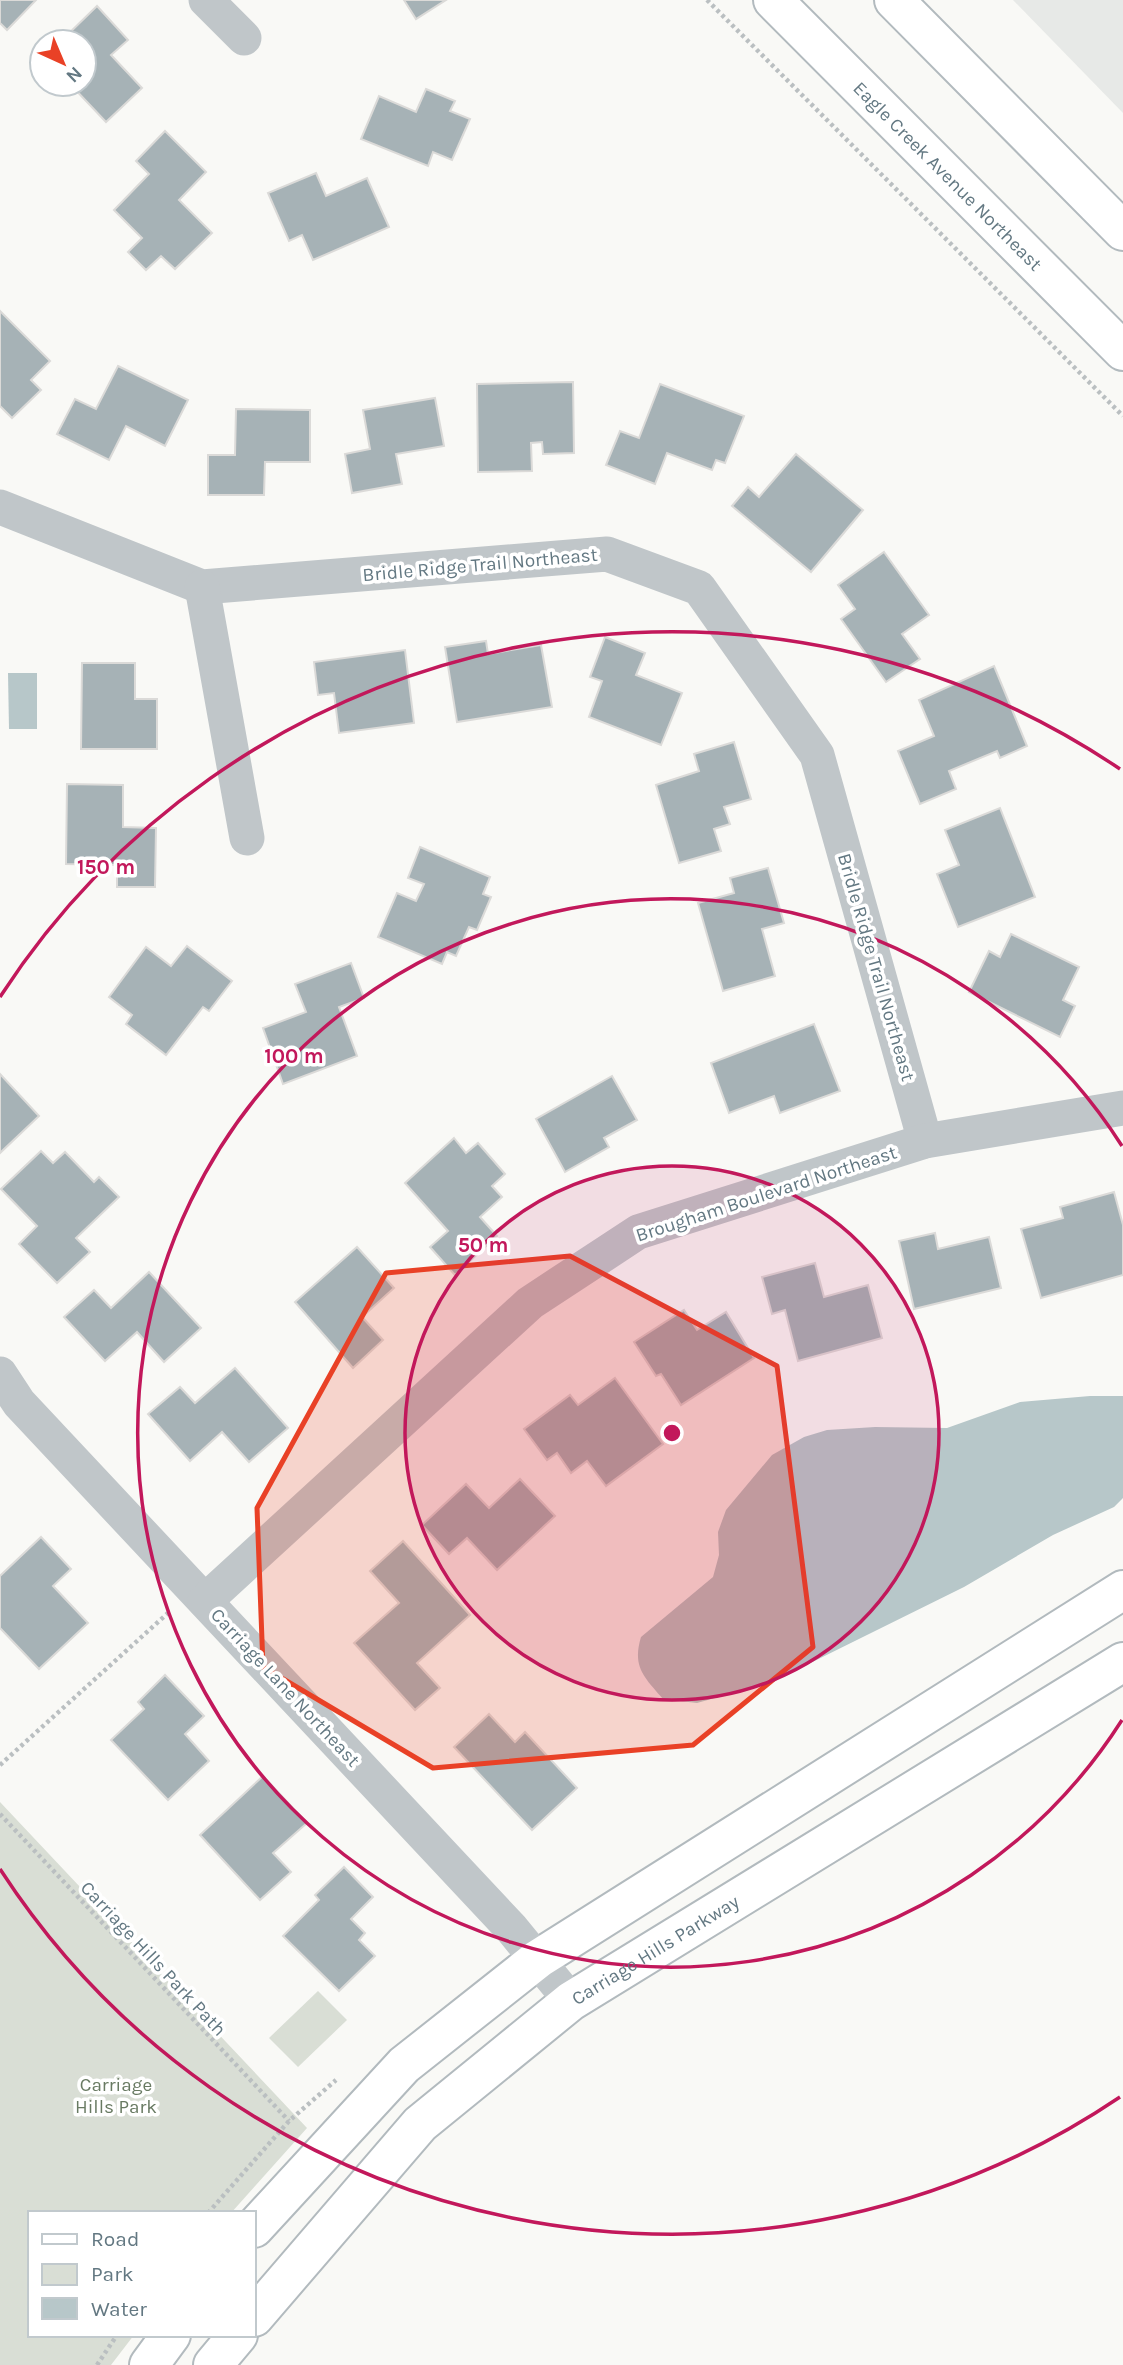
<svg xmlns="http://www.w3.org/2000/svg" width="1123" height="2365" viewBox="0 0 1123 2365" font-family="Karla,sans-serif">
	<rect width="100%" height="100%" fill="#f9f9f6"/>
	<path fill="#e7e9e7" d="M 1013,0 L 1123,0 L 1123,113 Z"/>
	<g fill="#d9ded5">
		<path d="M 0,1802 L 307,2128 L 231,2213 L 30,2213 L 30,2335 L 134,2335 L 111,2365 L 0,2365 Z"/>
		<path d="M 318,1991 L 347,2020 L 298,2067 L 269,2038 Z"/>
	</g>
	<g fill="#b7c7c9">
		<path d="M 8,673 L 37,673 L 37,729 L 9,729 Z"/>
		<path d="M 1090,1396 L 1123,1396 L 1123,1498 L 1114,1507 L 1053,1535 L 964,1587 L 772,1682 L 697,1703 L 663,1699 C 644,1677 632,1667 641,1637 L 713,1577 L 719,1555 L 718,1532 L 726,1510 L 772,1455 L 804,1437 L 827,1430 L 875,1427 L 947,1428 L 1020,1402 Z"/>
	</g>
	<g fill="#a6b2b6" stroke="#dbdad8" stroke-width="2">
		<path d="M 0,0 L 36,0 L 7,30 L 0,23 Z"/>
		<path d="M 404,0 L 446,0 L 416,19 Z"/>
		<path d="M 97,6 L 128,40 L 111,55 L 142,88 L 106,122 L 70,84 L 84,84 L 84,42 L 60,42 Z"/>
		<path d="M 426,89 L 455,101 L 450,111 L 470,119 L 452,160 L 433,152 L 428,166 L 361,139 L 379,96 L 416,112 Z"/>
		<path d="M 165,131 L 206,172 L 179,200 L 212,233 L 175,269 L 161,256 L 146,270 L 128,252 L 142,238 L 114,210 L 149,174 L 136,161 Z"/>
		<path d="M 316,173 L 326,196 L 367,178 L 389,227 L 313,260 L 302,235 L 289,241 L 268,193 Z"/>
		<path d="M 0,311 L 50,361 L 31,380 L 41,390 L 12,418 L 0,406 Z"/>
		<path d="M 118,366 L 188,400 L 165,446 L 126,426 L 109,460 L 57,434 L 75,399 L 96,409 Z"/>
		<path d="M 573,382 L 574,453 L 543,454 L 542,442 L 531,443 L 532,471 L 478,472 L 477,384 Z"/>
		<path d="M 660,384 L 744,416 L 725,463 L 716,460 L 712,470 L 667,453 L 655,484 L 606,465 L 620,431 L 639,438 Z"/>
		<path d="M 435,398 L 444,446 L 396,454 L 402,484 L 352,493 L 345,454 L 370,449 L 363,410 Z"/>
		<path d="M 236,409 L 310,410 L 310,462 L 265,462 L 264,495 L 208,495 L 208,455 L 235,455 Z"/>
		<path d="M 796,454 L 863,510 L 811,572 L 732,506 L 748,487 L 759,497 Z"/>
		<path d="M 884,552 L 929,615 L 902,634 L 920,659 L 886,682 L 841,619 L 855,609 L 838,585 Z"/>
		<path d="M 605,637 L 645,653 L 636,675 L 682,693 L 661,745 L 589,717 L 602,681 L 590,677 Z"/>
		<path d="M 486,641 L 488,654 L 541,645 L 552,707 L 457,722 L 445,647 Z"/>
		<path d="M 405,650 L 414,723 L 339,733 L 334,693 L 318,695 L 314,662 Z"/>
		<path d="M 82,663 L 135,663 L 135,699 L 157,699 L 157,749 L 81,749 Z"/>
		<path d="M 994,666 L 1027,746 L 1000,758 L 997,751 L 949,771 L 956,789 L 920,804 L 898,751 L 934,736 L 919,700 Z"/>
		<path d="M 734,742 L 751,799 L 724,807 L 730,824 L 714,829 L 721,851 L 679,863 L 656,785 L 699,771 L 694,754 Z"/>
		<path d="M 67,784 L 123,785 L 123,827 L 156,828 L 155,887 L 117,887 L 117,865 L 66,864 Z"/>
		<path d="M 1000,808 L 1035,897 L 958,927 L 937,874 L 959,865 L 945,830 Z"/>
		<path d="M 420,847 L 490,877 L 483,894 L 491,897 L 477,930 L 469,927 L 456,956 L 447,952 L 442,964 L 378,937 L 397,893 L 416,901 L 424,884 L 408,878 Z"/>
		<path d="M 768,868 L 784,923 L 762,929 L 775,976 L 723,991 L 698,903 L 734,893 L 730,878 Z"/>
		<path d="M 1011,934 L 1079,967 L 1063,1000 L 1075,1006 L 1060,1037 L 969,992 L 989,951 L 1000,957 Z"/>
		<path d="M 187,946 L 232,981 L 209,1011 L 203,1007 L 166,1055 L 126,1024 L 132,1015 L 109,997 L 146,947 L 171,966 Z"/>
		<path d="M 351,963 L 364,998 L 339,1007 L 357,1056 L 283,1084 L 263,1028 L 306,1012 L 295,984 Z"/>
		<path d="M 814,1024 L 840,1091 L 780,1113 L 774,1096 L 729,1113 L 711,1063 Z"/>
		<path d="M 0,1074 L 39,1116 L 0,1153 Z"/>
		<path d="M 612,1076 L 637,1120 L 604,1138 L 609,1147 L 565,1172 L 536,1119 Z"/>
		<path d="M 454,1138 L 466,1153 L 478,1143 L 505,1174 L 492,1186 L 502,1197 L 480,1217 L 497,1236 L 455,1275 L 430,1247 L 448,1231 L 405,1183 Z"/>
		<path d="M 41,1151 L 53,1163 L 65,1152 L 94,1182 L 99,1177 L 119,1197 L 76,1238 L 90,1252 L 57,1283 L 19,1244 L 37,1226 L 1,1189 Z"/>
		<path d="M 1114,1192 L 1123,1225 L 1123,1275 L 1041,1298 L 1021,1229 L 1063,1218 L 1060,1207 Z"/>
		<path d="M 935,1233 L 938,1249 L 989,1237 L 1001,1288 L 914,1309 L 899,1241 Z"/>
		<path d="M 357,1247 L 394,1288 L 362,1317 L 383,1340 L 353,1368 L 295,1302 Z"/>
		<path d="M 815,1263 L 824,1297 L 868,1285 L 882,1338 L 798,1361 L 785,1310 L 772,1314 L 762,1277 Z"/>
		<path d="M 149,1272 L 201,1328 L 164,1362 L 137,1332 L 105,1361 L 64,1317 L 94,1290 L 111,1308 Z"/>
		<path d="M 684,1310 L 697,1330 L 726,1312 L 754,1358 L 681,1405 L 661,1374 L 656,1376 L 634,1342 Z"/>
		<path d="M 235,1368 L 288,1428 L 249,1462 L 222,1432 L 190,1461 L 148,1414 L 180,1387 L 195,1403 Z"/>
		<path d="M 615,1378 L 663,1444 L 606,1486 L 587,1461 L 571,1473 L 557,1453 L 547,1460 L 524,1429 L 570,1395 L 578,1405 Z"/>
		<path d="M 520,1479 L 555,1516 L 497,1570 L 467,1538 L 449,1554 L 422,1525 L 466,1484 L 489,1508 Z"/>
		<path d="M 41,1537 L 71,1569 L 53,1586 L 88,1623 L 39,1669 L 0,1628 L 0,1576 Z"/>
		<path d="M 403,1541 L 470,1615 L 417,1663 L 440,1688 L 415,1710 L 354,1643 L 399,1603 L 370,1571 Z"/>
		<path d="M 165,1675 L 204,1716 L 185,1734 L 209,1761 L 168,1800 L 111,1740 L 144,1709 L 138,1702 Z"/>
		<path d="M 489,1714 L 515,1742 L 525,1732 L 577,1788 L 532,1830 L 454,1747 Z"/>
		<path d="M 263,1776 L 307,1823 L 273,1853 L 291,1872 L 260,1900 L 200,1835 Z"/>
		<path d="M 344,1867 L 373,1897 L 351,1919 L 365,1933 L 359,1940 L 375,1956 L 339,1991 L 283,1936 L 319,1900 L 315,1895 Z"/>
	</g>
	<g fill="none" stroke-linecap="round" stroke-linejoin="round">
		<g stroke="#b2babe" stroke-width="42">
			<g id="secondary">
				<path id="s1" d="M 773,0 L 1123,351"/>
				<path d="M 894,0 L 1123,231"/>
				<path d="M 254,2228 L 404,2065 L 538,1959 L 1123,1590"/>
				<path id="s2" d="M 254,2317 L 420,2124 L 571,2001 L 1123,1662"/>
				<path d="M 149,2365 L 171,2335"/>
				<path d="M 213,2365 L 238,2335"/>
			</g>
		</g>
		<g stroke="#babfc1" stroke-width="4.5" stroke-dasharray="3.5 3.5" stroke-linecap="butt">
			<path d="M 707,0 L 1123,416"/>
			<path d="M 0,1765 L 168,1613"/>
			<path d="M 0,1814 L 289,2121"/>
			<path d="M 208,2213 L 289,2121 L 336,2080"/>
			<path d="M 97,2365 L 117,2335"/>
		</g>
		<g stroke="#c0c6c9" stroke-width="35">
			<path d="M 206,0 L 244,38"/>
			<path d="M 0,507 L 202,587 L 607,554 L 699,588 L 817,755 L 925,1141"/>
			<path d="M 202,587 L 247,838"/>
			<path d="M 0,1374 L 19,1403 L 512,1929 L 571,2001"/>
			<path d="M 205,1601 L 530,1303 L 638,1232 L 925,1141 L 1123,1108"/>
		</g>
		<use href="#secondary" stroke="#fff" stroke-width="38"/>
	</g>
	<path fill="#e94126" fill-opacity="0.2" stroke="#e94126" stroke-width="5" stroke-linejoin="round" d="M 570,1256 L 777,1366 L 813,1647 L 693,1745 L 433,1768 L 263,1667 L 257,1508 L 386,1273 Z"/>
	<circle cx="672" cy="1433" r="267" fill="#c2185b" fill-opacity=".12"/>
	<g fill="none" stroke="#c2185b" stroke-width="3.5">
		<circle cx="672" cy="1433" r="267"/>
		<path d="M1122 1720A534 534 0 1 1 1122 1146"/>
		<path d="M1120 2097A801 801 0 0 1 0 1869M0 997A801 801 0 0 1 1120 769"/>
	</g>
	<g text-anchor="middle" stroke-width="7" stroke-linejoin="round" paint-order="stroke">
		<g font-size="19" fill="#637882" stroke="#fff">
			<text dy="7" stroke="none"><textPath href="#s1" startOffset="248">Eagle Creek Avenue Northeast</textPath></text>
			<text transform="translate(480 564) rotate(-5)" y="7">Bridle Ridge Trail Northeast</text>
			<text transform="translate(877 967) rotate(74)" y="7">Bridle Ridge Trail Northeast</text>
			<text transform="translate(766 1193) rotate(-18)" y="7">Brougham Boulevard Northeast</text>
			<text transform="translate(286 1687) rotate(47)" y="7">Carriage Lane Northeast</text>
			<text dy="7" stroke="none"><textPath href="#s2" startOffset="548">Carriage Hills Parkway</textPath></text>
			<text transform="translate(154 1958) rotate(47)" y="7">Carriage Hills Park Path</text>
		</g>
		<g font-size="19" fill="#687a62" stroke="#fff">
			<text x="116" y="2091">Carriage<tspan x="116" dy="22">Hills Park</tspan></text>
		</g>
	</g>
	<circle cx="672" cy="1433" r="10" fill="#c2185b" stroke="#fff" stroke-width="3.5"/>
	<g font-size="21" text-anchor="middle" font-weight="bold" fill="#c2185b" stroke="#fff" stroke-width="7" stroke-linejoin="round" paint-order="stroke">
		<text x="106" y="874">150 m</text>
		<text x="294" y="1063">100 m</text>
		<text x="483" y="1252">50 m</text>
	</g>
	<rect x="28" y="2211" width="228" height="126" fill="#ffffff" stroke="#c1c9cd" stroke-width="2"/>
	<rect x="42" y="2234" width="35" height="10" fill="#ffffff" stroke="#c1c9cd" stroke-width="2"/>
	<text x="91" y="2246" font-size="21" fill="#637882">Road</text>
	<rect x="42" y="2264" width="35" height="21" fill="#d9ded5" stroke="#c1c9cd" stroke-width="2"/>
	<text x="91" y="2281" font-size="21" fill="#637882">Park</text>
	<rect x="42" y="2298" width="35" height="21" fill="#b7c7c9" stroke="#c1c9cd" stroke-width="2"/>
	<text x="91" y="2316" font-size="21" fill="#637882">Water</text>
	<g transform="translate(63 63) rotate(136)"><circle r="33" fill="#ffffff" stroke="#c1c9cd" stroke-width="2"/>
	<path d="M0-5L12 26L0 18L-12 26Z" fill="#e94126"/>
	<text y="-10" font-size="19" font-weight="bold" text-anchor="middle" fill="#637882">N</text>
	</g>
</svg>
